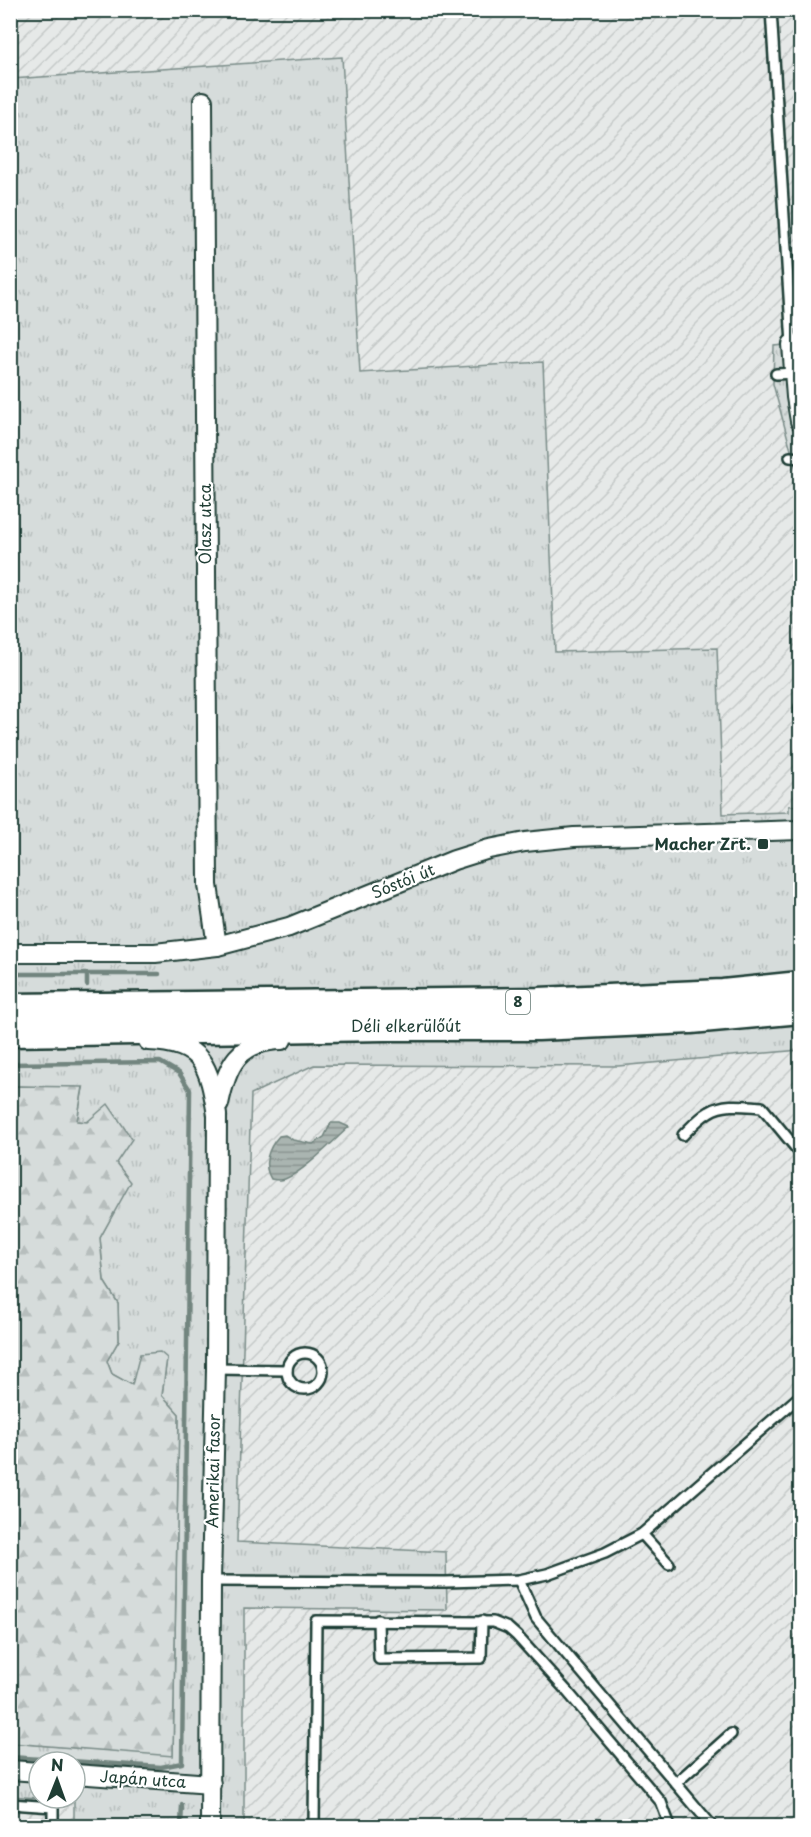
<svg xmlns="http://www.w3.org/2000/svg" width="811" height="1837" viewBox="0 0 811 1837" font-family="'Playpen Sans',sans-serif">
	<defs>
		<pattern id="industrial-furrows" width="10" height="10" patternUnits="userSpaceOnUse" patternTransform="scale(1.5)"><rect width="10" height="10" fill="#e6e9e8"/><path d="M-1 1l2-2M0 10L10 0M9 11l2-2" fill="none" stroke="#c5c9c8"/></pattern>
		<pattern id="grass-tufts" width="24" height="20" patternUnits="userSpaceOnUse" patternTransform="scale(1.5)"><rect width="24" height="20" fill="#d6dcdb"/><path d="M3 7l-1-3M5 7V3M7 7l1-3M15 17l-1-3M17 17v-4M19 17l1-3" fill="none" stroke="#b7bebd"/></pattern>
		<pattern id="forest-firs" width="22" height="20" patternUnits="userSpaceOnUse" patternTransform="scale(1.5)"><rect width="22" height="20" fill="#d6dcdb"/><path d="M5 1l3.5 6h-7zM16 11l3.5 6h-7z" fill="#b7bebd"/></pattern>
		<pattern id="water-rules" width="6" height="5" patternUnits="userSpaceOnUse" patternTransform="scale(1.5)"><rect width="6" height="5" fill="#aab5b1"/><path d="M0 2.5h6" fill="none" stroke="#8a9491"/></pattern>
	</defs>
	<rect width="100%" height="100%" fill="#f6f7f7"/>
	<filter id="ink" filterUnits="userSpaceOnUse"><feTurbulence type="fractalNoise" baseFrequency=".0167" numOctaves="2"/><feDisplacementMap in="SourceGraphic" scale="12" xChannelSelector="R" yChannelSelector="G"/><feConvolveMatrix kernelMatrix="1 2 1 2 8 2 1 2 1" color-interpolation-filters="sRGB"/></filter>
	<g filter="url(#ink)">
		<g fill="url(#industrial-furrows)">
			<path d="M 11,11 L 800,11 L 800,344 L 775,346 L 773,384 L 800,483 L 800,805 L 789,806 L 789,812 L 723,814 L 716,648 L 555,652 L 543,362 L 360,373 L 342,57 L 11,79 Z"/>
			<path d="M 800,1050 L 800,1826 L 244,1826 L 244,1607 L 447,1610 L 445,1552 L 237,1542 L 251,1094 L 314,1065 L 618,1066 Z"/>
			<path d="M 10,1796 L 75,1800 L 74,1826 L 11,1826 Z"/>
		</g>
		<g fill="url(#grass-tufts)" stroke="#7a8c88" stroke-width="1.5">
			<path d="M 342,57 L 360,373 L 543,362 L 555,652 L 717,648 L 723,814 L 789,812 L 789,806 L 800,805 L 800,1050 L 618,1066 L 314,1065 L 251,1094 L 237,1542 L 446,1552 L 447,1610 L 244,1608 L 244,1826 L 74,1826 L 74,1800 L 40,1798 L 75,1798 L 75,1762 L 39,1762 L 39,1798 L 11,1796 L 11,1743 L 173,1755 L 179,1414 L 162,1395 L 167,1358 L 133,1386 L 112,1374 L 107,1361 L 119,1340 L 118,1303 L 104,1281 L 100,1238 L 130,1182 L 87,1122 L 77,1121 L 83,1088 L 11,1086 L 11,79 Z"/>
			<path d="M 800,344 L 800,483 L 773,384 L 774,346 Z"/>
		</g>
		<path fill="url(#forest-firs)" stroke="#7a8c88" stroke-width="1.5" d="M 10,1086 L 83,1087 L 77,1121 L 87,1122 L 108,1104 L 132,1139 L 116,1163 L 131,1182 L 100,1238 L 104,1281 L 118,1303 L 119,1340 L 107,1361 L 112,1374 L 132,1385 L 140,1354 L 160,1352 L 167,1358 L 162,1395 L 179,1414 L 173,1756 L 11,1743 Z"/>
		<path fill="url(#water-rules)" stroke="#72857f" stroke-width="1.5" d="M 331,1123 L 340,1123 L 349,1127 C 332,1142 305,1171 285,1179 C 280,1181 276,1180 271,1179 C 262,1165 268,1148 279,1136 L 285,1135 L 293,1140 L 313,1144 L 324,1137 Z"/>
		<g fill="none" stroke-linecap="round" stroke-linejoin="round">
			<g stroke="#72857f" stroke-width="4.5">
				<path d="M 10,974 L 87,974 L 87,985"/>
				<path d="M 87,974 L 159,974"/>
				<path d="M 10,1064 L 160,1062 L 179,1073 L 190,1090 L 182,1763 L 161,1767 L 10,1757"/>
				<path d="M 181,1826 L 182,1805"/>
			</g>
			<g stroke="#1f3d34" stroke-width="14">
				<g id="service">
					<path d="M 771,10 L 792,344"/>
					<path d="M 776,374 L 794,373"/>
					<path d="M 790,457 L 800,458"/>
					<path d="M 800,707 L 800,717"/>
					<path d="M 683,1135 C 691,1127 700,1117 709,1112 C 725,1102 745,1106 762,1107 L 800,1153"/>
					<circle cx="305" cy="1371" r="18"/>
					<path d="M 216,1369 L 287,1370"/>
					<path d="M 642,1534 L 669,1564"/>
					<path d="M 519,1580 L 536,1618 L 712,1826"/>
					<path d="M 211,1581 L 446,1582 L 519,1580 L 547,1574 L 605,1553 L 642,1534 L 800,1396"/>
					<path d="M 378,1620 L 379,1659 L 481,1658 L 482,1621"/>
					<path d="M 676,1783 L 731,1734"/>
					<path d="M 10,1804 L 53,1807 L 53,1826"/>
					<path d="M 314,1826 L 316,1621 L 493,1622 L 508,1628 L 517,1636 L 566,1690 L 661,1802 L 670,1826"/>
				</g>
			</g>
			<g stroke="#1f3d34" stroke-width="22">
				<g id="minor">
					<path d="M 203,101 L 208,885 L 217,946"/>
					<path d="M 792,344 L 796,397 L 800,421"/>
					<path d="M 10,953 L 155,953 L 217,946 L 289,927 L 454,860 L 489,849 L 525,842 L 574,837 L 800,830"/>
					<path d="M 148,1041 C 204,1043 209,1066 217,1115 L 216,1369 L 211,1581 L 210,1826"/>
					<path d="M 219,1104 C 227,1065 238,1041 282,1040"/>
					<path d="M 10,1770 L 39,1772"/>
					<path d="M 75,1774 L 211,1784"/>
				</g>
			</g>
			<g stroke="#1f3d34" stroke-width="33">
				<g id="primary">
					<path d="M 10,1008 L 539,1002 L 723,994 L 800,986"/>
					<path d="M 10,1032 L 384,1026 L 538,1026 L 691,1019 L 800,1009"/>
				</g>
			</g>
			<use href="#service" stroke="#fff" stroke-width="9"/>
			<use href="#minor" stroke="#fff" stroke-width="18"/>
			<use href="#primary" stroke="#fff" stroke-width="28"/>
		</g>
	</g>
	<rect fill="#1f3d34" stroke="#fff" stroke-width="2" x="757" y="838" width="12" height="12" rx="3"/>
	<g text-anchor="middle" stroke-width="4.5" stroke-linejoin="round" paint-order="stroke">
		<rect fill="#fff" stroke="#627771" stroke-width="1.5" x="506" y="990" width="24" height="24" rx="4.5"/>
		<g font-size="15" font-weight="bold" fill="#1f3d34">
			<text x="518" y="1007">8</text>
		</g>
		<g font-size="16" fill="#1f3d34" stroke="#fff">
			<text transform="translate(205 524) rotate(-90)" y="6">Olasz utca</text>
			<text transform="translate(403 881) rotate(-22)" y="6">Sóstói út</text>
			<text x="406" y="1032">Déli elkerülőút</text>
			<text transform="translate(213 1471) rotate(-89)" y="6">Amerikai fasor</text>
			<text transform="translate(143 1779) rotate(4)" y="6">Japán utca</text>
		</g>
		<g font-size="16" font-weight="bold" fill="#1f3d34" stroke="#fff" text-anchor="end">
			<text x="751" y="850">Macher Zrt.</text>
		</g>
	</g>
	<rect width="811" height="1837" fill="none" stroke="#fff" stroke-width="36"/>
	<rect x="18" y="18" width="775" height="1801" fill="none" stroke="#1f3d34" stroke-width="2" filter="url(#ink)"/>
	<g transform="translate(57 1780) rotate(1)"><circle r="28" fill="#ffffff" stroke="#a5b1ae" stroke-width="1.5"/>
	<path d="M0-4.5L10 22L0 15L-10 22Z" fill="#1f3d34"/>
	<text y="-9" font-size="16" font-weight="bold" text-anchor="middle" fill="#1f3d34">N</text>
	</g>
</svg>
